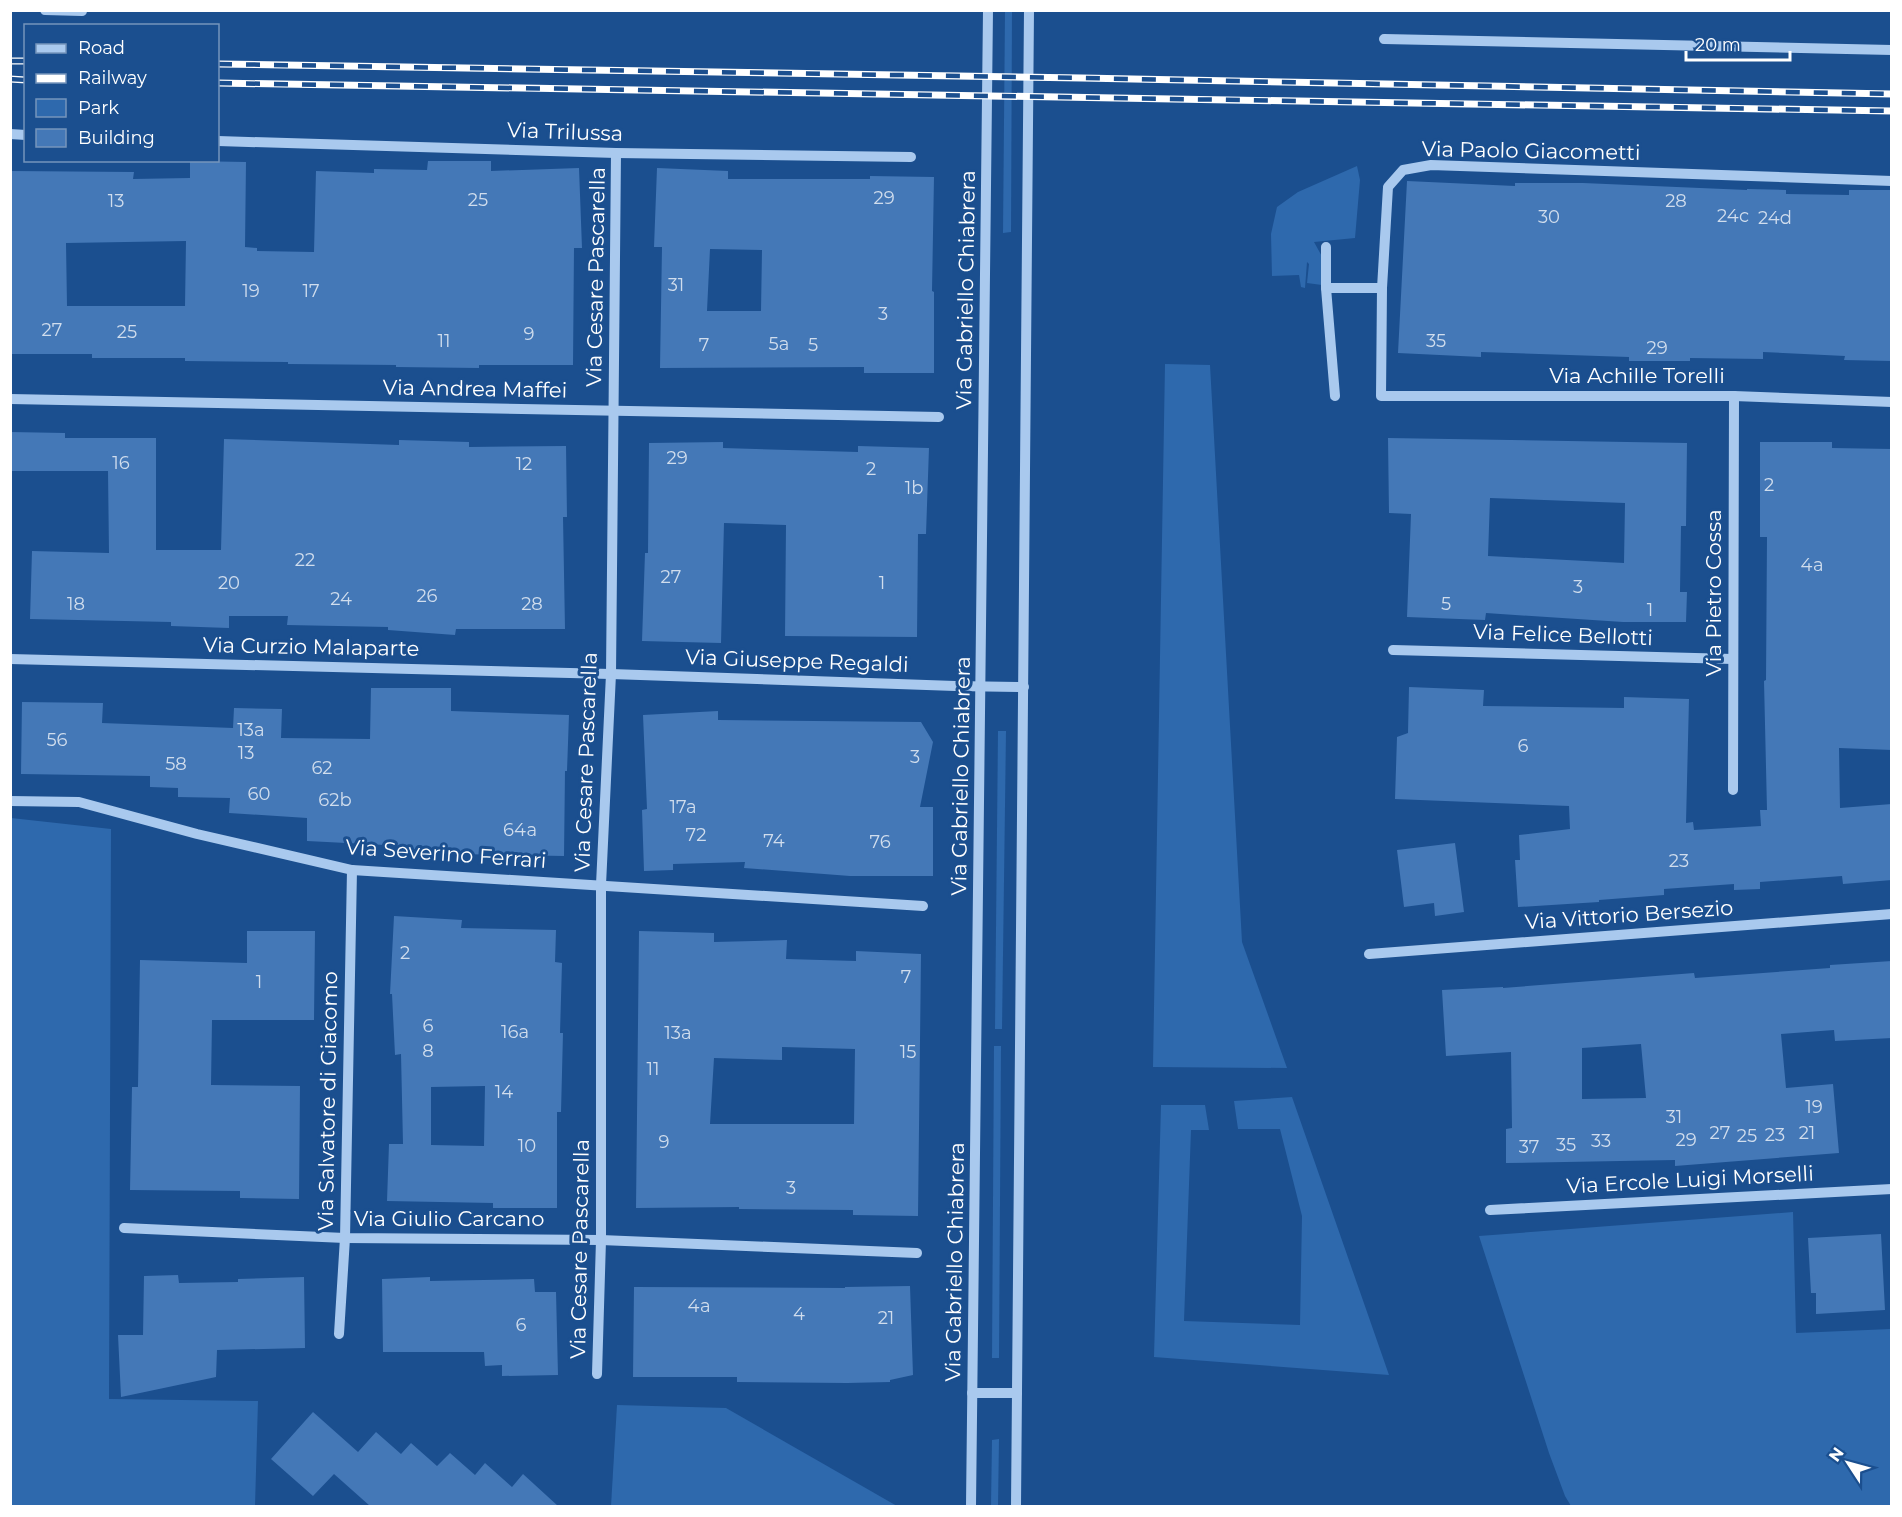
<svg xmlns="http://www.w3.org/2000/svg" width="1902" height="1517" viewBox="0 0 1902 1517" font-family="Montserrat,sans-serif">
	<rect width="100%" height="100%" fill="#1b4f8f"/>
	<g fill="#2e69ad">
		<path d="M 1012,10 L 1011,232 L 1003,233 L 1005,11 Z"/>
		<path d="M 1357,166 L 1360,180 L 1355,238 L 1314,242 L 1324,260 L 1322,285 L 1307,283 L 1309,264 L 1307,262 L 1305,288 L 1301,287 L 1299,275 L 1272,276 L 1271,234 L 1277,207 L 1298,192 Z"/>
		<path d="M 1165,364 L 1210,365 L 1242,942 L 1287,1068 L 1153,1067 Z"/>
		<path d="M 998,731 L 1006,731 L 1002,1029 L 995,1029 Z"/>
		<path d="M 11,818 L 111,829 L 109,1399 L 258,1401 L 255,1506 L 11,1506 Z"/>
		<path d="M 994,1046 L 1001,1046 L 999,1358 L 992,1358 Z"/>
		<path d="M 1292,1097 L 1389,1375 L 1154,1357 L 1161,1105 L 1205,1105 L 1209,1130 L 1191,1130 L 1184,1321 L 1300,1325 L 1302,1216 L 1280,1129 L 1238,1129 L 1234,1101 Z"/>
		<path d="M 1793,1212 L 1796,1333 L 1891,1329 L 1891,1506 L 1571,1506 L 1565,1496 L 1549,1453 L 1479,1236 Z"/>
		<path d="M 617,1405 L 726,1408 L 897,1506 L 611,1506 Z"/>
		<path d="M 999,1439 L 998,1506 L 991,1506 L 992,1440 Z"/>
	</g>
	<g fill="#4478b7" fill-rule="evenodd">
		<path d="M 190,161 L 246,162 L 245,247 L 257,248 L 257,251 L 314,252 L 316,171 L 374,173 L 374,169 L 427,170 L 428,161 L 491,161 L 491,171 L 579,168 L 582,248 L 574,248 L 573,365 L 479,365 L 479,368 L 396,367 L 396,365 L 288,364 L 288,362 L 185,361 L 185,358 L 92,358 L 92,354 L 10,354 L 10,171 L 134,172 L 133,179 L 190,178 ZM 186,241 L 185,306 L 67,306 L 66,243 Z"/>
		<path d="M 657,168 L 728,171 L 728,179 L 870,179 L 870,176 L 934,177 L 932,291 L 934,292 L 934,373 L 864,373 L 864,367 L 660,368 L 662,247 L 654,247 ZM 710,249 L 762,250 L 761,311 L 707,311 Z"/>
		<path d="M 1407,181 L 1515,186 L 1515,183 L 1583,183 L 1747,190 L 1747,189 L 1786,190 L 1786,194 L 1849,195 L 1849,190 L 1892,190 L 1892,361 L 1844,360 L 1845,356 L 1763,352 L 1763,359 L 1690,358 L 1690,361 L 1629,361 L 1629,357 L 1481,352 L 1481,357 L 1398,353 Z"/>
		<path d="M 10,432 L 65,433 L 65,438 L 156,438 L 156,550 L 221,550 L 224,439 L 399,445 L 399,440 L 469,442 L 469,447 L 566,446 L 567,517 L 563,517 L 565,629 L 456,629 L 455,635 L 388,630 L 388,627 L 287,625 L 288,616 L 229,616 L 229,628 L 171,626 L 171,622 L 30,619 L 32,551 L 109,553 L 108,471 L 10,471 Z"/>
		<path d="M 1388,438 L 1687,443 L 1686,526 L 1681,526 L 1680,592 L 1687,592 L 1686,622 L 1623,622 L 1486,613 L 1485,620 L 1407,617 L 1411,514 L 1389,513 ZM 1490,498 L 1625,503 L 1624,563 L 1488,556 Z"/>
		<path d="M 723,442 L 723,448 L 858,452 L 858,446 L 929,448 L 926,534 L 918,534 L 917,637 L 785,636 L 786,525 L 724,523 L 721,643 L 642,641 L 645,553 L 648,553 L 649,443 Z"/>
		<path d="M 1760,442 L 1832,442 L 1832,448 L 1892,449 L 1892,750 L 1839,748 L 1840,808 L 1892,804 L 1892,880 L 1843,884 L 1842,876 L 1760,882 L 1760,889 L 1734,890 L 1734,884 L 1664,889 L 1664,895 L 1599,900 L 1599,902 L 1518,907 L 1515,860 L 1520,860 L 1519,835 L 1570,829 L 1569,806 L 1395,799 L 1397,737 L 1408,733 L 1409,687 L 1484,690 L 1483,706 L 1624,708 L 1624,697 L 1689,699 L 1686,823 L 1693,822 L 1694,830 L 1761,826 L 1760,810 L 1767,810 L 1764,681 L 1766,680 L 1767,537 L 1760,537 Z"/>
		<path d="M 371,688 L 451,688 L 451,711 L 569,715 L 567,771 L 565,771 L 564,856 L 405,853 L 405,846 L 307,841 L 307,818 L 229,813 L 230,798 L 178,797 L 178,788 L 150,787 L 150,776 L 21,774 L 22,702 L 103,703 L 102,723 L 233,728 L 234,708 L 282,709 L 281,738 L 370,739 Z"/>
		<path d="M 718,711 L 718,720 L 921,722 L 933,742 L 920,807 L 933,807 L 933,876 L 850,876 L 744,868 L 745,862 L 673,864 L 673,870 L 644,871 L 642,810 L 647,809 L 643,715 Z"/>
		<path d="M 1455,843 L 1464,912 L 1435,916 L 1434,903 L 1404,907 L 1397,850 Z"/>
		<path d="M 394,916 L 462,920 L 461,928 L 556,930 L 555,962 L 562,963 L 560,1033 L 563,1033 L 561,1112 L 557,1112 L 557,1208 L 493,1208 L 493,1203 L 387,1201 L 389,1144 L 403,1144 L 401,1054 L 395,1055 L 392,994 L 390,994 ZM 485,1086 L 484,1146 L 431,1145 L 431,1087 Z"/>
		<path d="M 247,931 L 315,931 L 314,1020 L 212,1020 L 211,1085 L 300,1086 L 299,1199 L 240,1198 L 240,1191 L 130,1190 L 132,1087 L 138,1087 L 140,960 L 247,963 Z"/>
		<path d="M 639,931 L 714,933 L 714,942 L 787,940 L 786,959 L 856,961 L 856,951 L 921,954 L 918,1216 L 853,1215 L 853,1210 L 739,1209 L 739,1207 L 636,1208 ZM 782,1047 L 855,1049 L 854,1124 L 710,1124 L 714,1058 L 782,1060 Z"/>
		<path d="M 1892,961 L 1892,1038 L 1835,1041 L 1834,1030 L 1781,1034 L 1786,1088 L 1833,1084 L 1839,1153 L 1675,1166 L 1675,1160 L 1506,1163 L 1506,1129 L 1512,1128 L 1511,1052 L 1446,1056 L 1442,990 L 1503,987 L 1503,988 L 1694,973 L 1695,978 L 1830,968 L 1830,965 ZM 1641,1044 L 1646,1098 L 1582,1099 L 1582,1048 Z"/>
		<path d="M 1881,1234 L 1885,1310 L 1816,1314 L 1816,1293 L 1811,1293 L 1808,1238 Z"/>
		<path d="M 178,1275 L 179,1283 L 238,1282 L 238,1279 L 304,1277 L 305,1348 L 217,1350 L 216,1377 L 121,1397 L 118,1335 L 143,1335 L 144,1276 Z"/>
		<path d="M 430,1277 L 430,1281 L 534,1279 L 535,1292 L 556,1292 L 558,1375 L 502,1376 L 502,1365 L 485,1366 L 484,1352 L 383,1352 L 382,1279 Z"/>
		<path d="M 910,1286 L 913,1375 L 890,1380 L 890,1382 L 847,1383 L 737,1382 L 737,1377 L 633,1377 L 634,1287 L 845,1288 L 845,1287 Z"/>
		<path d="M 313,1412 L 358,1452 L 376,1432 L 401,1454 L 411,1443 L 437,1466 L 450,1453 L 475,1475 L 485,1463 L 512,1487 L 523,1474 L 558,1506 L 370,1506 L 334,1474 L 313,1496 L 271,1459 Z"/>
	</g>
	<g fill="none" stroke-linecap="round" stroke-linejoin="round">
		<g stroke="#a9c9ee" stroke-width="10">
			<path d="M 45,10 L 82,11"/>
			<path d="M 1384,39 L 1892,50"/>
			<path d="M 10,134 L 26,135"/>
			<path d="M 218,141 L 616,153 L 911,157"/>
			<path d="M 1892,181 L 1431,165 L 1403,170 L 1388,187 L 1382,288 L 1381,396 L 1734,396 L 1892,402"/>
			<path d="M 1326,247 L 1326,288 L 1335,396"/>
			<path d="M 1326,288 L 1382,288"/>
			<path d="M 10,399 L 939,417"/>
			<path d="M 1393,650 L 1733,659"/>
			<path d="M 10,659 L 611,674 L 955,686 L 1024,687"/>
			<path d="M 1733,790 L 1734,396"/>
			<path d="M 10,801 L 79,802 L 197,834 L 352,870 L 923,906"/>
			<path d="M 1369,954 L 1892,914"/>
			<path d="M 1490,1210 L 1892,1189"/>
			<path d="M 124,1228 L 345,1238 L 601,1240 L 917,1253"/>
			<path d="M 339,1334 L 345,1238 L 352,870"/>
			<path d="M 597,1374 L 601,1240 L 601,885 L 611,674 L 616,153"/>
			<path d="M 972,1393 L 1017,1393"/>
			<path d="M 971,1506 L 988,10"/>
			<path d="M 1016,1506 L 1029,10"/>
		</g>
		<g stroke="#fff" stroke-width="7">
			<g id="rail">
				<path d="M 10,61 L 26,61"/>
				<path d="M 218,64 L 1082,78 L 1892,94"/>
				<path d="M 10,79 L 26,80"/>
				<path d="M 218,83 L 1892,111"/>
			</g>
		</g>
		<use href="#rail" stroke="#1b4f8f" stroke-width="4.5" stroke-dasharray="14" stroke-linecap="butt"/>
	</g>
	<g text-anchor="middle" stroke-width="6" stroke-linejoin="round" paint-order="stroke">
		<g font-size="18" fill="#d0dded">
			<text x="884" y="204">29</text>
			<text x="478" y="206">25</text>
			<text x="116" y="207">13</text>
			<text x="1676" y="207">28</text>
			<text x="1733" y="222">24c</text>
			<text x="1549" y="223">30</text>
			<text x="1775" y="224">24d</text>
			<text x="676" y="291">31</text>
			<text x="251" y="297">19</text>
			<text x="311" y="297">17</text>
			<text x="883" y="320">3</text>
			<text x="52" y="336">27</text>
			<text x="127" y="338">25</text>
			<text x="529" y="340">9</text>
			<text x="444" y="347">11</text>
			<text x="1436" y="347">35</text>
			<text x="779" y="350">5a</text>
			<text x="704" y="351">7</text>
			<text x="813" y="351">5</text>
			<text x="1657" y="354">29</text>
			<text x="677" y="464">29</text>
			<text x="121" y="469">16</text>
			<text x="524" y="470">12</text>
			<text x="871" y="475">2</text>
			<text x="1769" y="491">2</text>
			<text x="914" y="494">1b</text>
			<text x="305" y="566">22</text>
			<text x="1812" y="571">4a</text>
			<text x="671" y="583">27</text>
			<text x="229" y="589">20</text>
			<text x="882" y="589">1</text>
			<text x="1578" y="593">3</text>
			<text x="427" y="602">26</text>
			<text x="341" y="605">24</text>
			<text x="76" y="610">18</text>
			<text x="532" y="610">28</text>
			<text x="1446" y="610">5</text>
			<text x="1650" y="616">1</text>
			<text x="251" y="736">13a</text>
			<text x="57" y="746">56</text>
			<text x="1523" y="752">6</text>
			<text x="246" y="759">13</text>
			<text x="915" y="763">3</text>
			<text x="176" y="770">58</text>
			<text x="322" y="774">62</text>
			<text x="259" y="800">60</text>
			<text x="335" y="806">62b</text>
			<text x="683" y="813">17a</text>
			<text x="520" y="836">64a</text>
			<text x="696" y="841">72</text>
			<text x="774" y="847">74</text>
			<text x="880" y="848">76</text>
			<text x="1679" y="867">23</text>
			<text x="405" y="959">2</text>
			<text x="906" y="983">7</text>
			<text x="259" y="988">1</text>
			<text x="428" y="1032">6</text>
			<text x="515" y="1038">16a</text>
			<text x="678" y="1039">13a</text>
			<text x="428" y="1057">8</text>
			<text x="908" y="1058">15</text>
			<text x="653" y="1075">11</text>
			<text x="504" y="1098">14</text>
			<text x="1814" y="1113">19</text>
			<text x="1674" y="1123">31</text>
			<text x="1720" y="1139">27</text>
			<text x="1807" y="1139">21</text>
			<text x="1775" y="1141">23</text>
			<text x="1747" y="1142">25</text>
			<text x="1686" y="1146">29</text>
			<text x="1601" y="1147">33</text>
			<text x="664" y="1148">9</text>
			<text x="1566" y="1151">35</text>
			<text x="527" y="1152">10</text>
			<text x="1529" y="1153">37</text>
			<text x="791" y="1194">3</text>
			<text x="699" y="1312">4a</text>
			<text x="799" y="1320">4</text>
			<text x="886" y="1324">21</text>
			<text x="521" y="1331">6</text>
		</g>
		<g font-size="21" fill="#fff" stroke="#1b4f8f">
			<text transform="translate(565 132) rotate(2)" y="7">Via Trilussa</text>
			<text transform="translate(1531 151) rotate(1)" y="7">Via Paolo Giacometti</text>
			<text transform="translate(596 277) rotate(-89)" y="7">Via Cesare Pascarella</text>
			<text transform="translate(966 290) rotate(-89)" y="7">Via Gabriello Chiabrera</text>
			<text x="1637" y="383">Via Achille Torelli</text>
			<text transform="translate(475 389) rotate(1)" y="7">Via Andrea Maffei</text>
			<text transform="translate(1714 593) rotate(-90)" y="7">Via Pietro Cossa</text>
			<text transform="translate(1563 635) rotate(2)" y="7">Via Felice Bellotti</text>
			<text transform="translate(311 647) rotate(1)" y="7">Via Curzio Malaparte</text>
			<text transform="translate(797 661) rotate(2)" y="7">Via Giuseppe Regaldi</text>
			<text transform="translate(586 762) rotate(-88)" y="7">Via Cesare Pascarella</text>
			<text transform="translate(961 776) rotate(-89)" y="7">Via Gabriello Chiabrera</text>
			<text transform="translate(446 854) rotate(4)" y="7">Via Severino Ferrari</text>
			<text transform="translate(1629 915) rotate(-4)" y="7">Via Vittorio Bersezio</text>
			<text transform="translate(328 1101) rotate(-89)" y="7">Via Salvatore di Giacomo</text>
			<text transform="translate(1690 1180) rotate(-3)" y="7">Via Ercole Luigi Morselli</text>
			<text x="449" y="1226">Via Giulio Carcano</text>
			<text transform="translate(580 1249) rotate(-89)" y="7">Via Cesare Pascarella</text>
			<text transform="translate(955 1262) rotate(-89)" y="7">Via Gabriello Chiabrera</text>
		</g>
	</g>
	<rect width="1902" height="1517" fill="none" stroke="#ffffff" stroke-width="24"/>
	<rect x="24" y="24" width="195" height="138" fill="#1b4f8f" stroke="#7695bc" stroke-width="1.5"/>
	<rect x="36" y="44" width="30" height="9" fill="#a9c9ee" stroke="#7695bc" stroke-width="1.5"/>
	<text x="78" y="54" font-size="18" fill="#ffffff">Road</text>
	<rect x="36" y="74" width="30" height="9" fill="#ffffff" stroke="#7695bc" stroke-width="1.5"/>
	<text x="78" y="84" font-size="18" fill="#ffffff">Railway</text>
	<rect x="36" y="99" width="30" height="18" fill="#2e69ad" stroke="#7695bc" stroke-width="1.5"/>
	<text x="78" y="114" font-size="18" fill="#ffffff">Park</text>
	<rect x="36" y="129" width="30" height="18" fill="#4478b7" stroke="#7695bc" stroke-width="1.5"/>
	<text x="78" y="144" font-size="18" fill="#ffffff">Building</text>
	<g transform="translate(1848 1463) rotate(306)" stroke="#1b4f8f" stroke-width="4.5" paint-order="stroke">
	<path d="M0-4.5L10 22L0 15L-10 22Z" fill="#ffffff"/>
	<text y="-9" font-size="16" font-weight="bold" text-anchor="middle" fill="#ffffff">N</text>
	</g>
	<path d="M1686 51v9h104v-9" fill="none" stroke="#ffffff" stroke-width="3"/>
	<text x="1695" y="51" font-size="18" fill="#ffffff" stroke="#1b4f8f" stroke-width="4.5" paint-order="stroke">20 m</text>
</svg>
